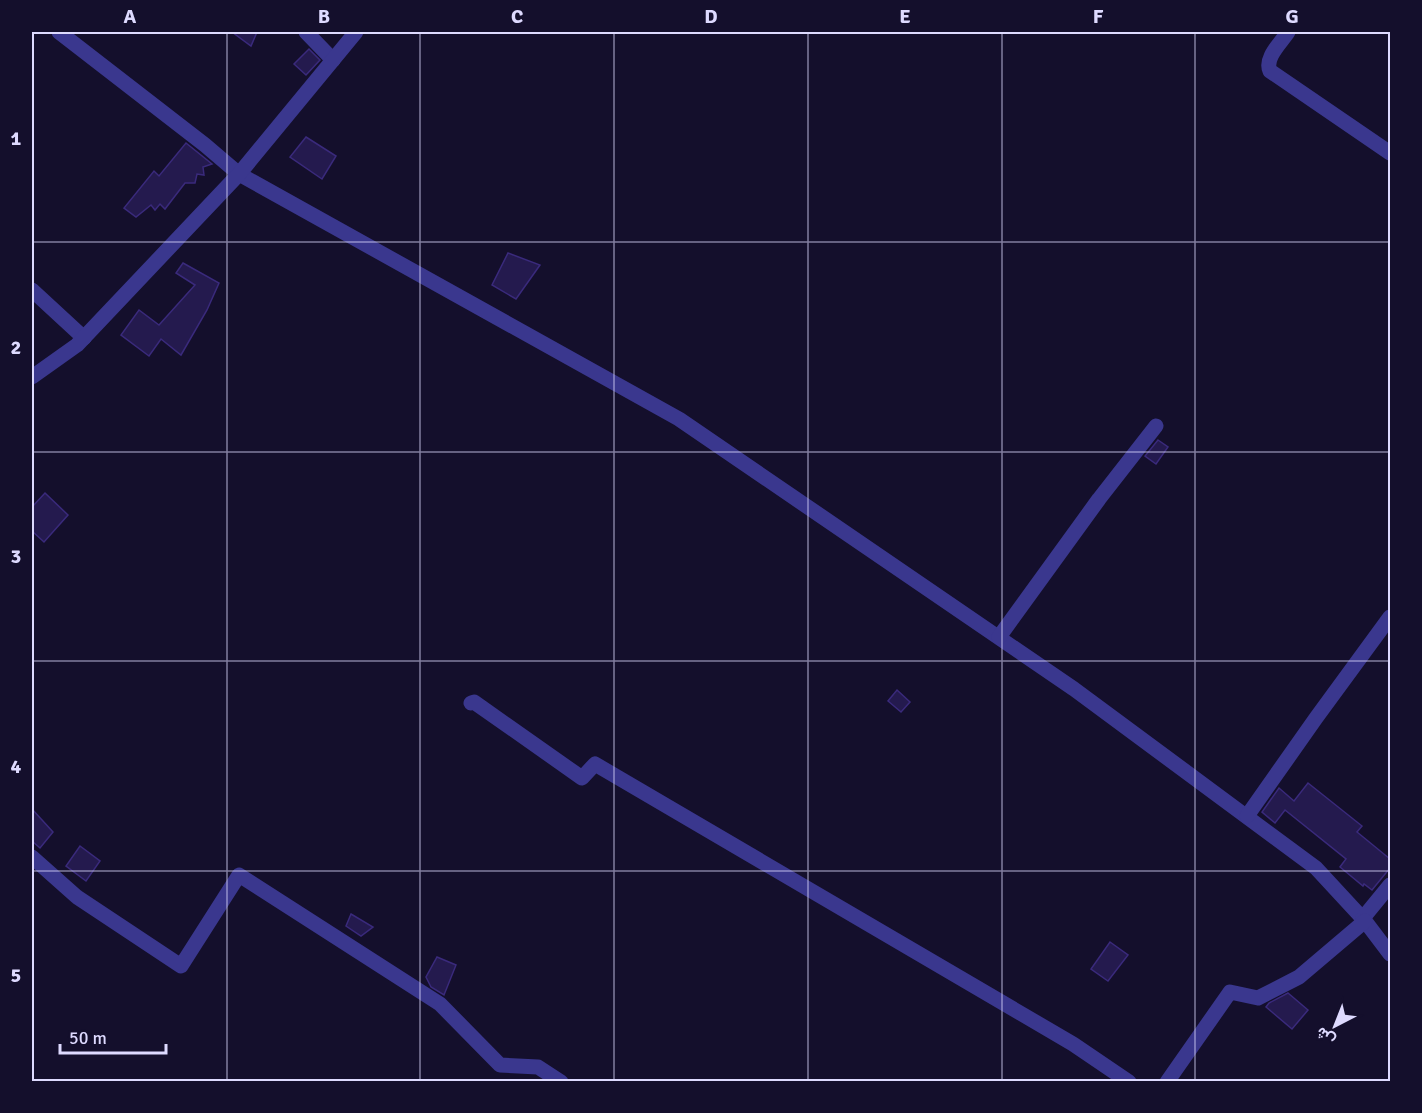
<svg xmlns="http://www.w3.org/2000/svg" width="1422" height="1113" viewBox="0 0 1422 1113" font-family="Signika,Vazirmatn,sans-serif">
	<rect width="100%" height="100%" fill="#140f2c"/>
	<g fill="#241a4e" stroke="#3a2a7c" stroke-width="1.5">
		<path d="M 232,32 L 257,32 L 251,46 Z"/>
		<path d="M 309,49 L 320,60 L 306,75 L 294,64 Z"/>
		<path d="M 306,137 L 336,156 L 322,179 L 290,157 Z"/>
		<path d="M 186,143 L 212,164 L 203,167 L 204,175 L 197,174 L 195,183 L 185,183 L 165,209 L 160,204 L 155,210 L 151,205 L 136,217 L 124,208 L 154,171 L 159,176 Z"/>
		<path d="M 508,253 L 540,265 L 516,299 L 492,285 Z"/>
		<path d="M 183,263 L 219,283 L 207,310 L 181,355 L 161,339 L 149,356 L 121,335 L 139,310 L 159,325 L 195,285 L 176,273 Z"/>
		<path d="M 1158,440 L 1168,447 L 1156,464 L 1145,456 Z"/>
		<path d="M 45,493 L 68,515 L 44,542 L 32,531 L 32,507 Z"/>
		<path d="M 897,690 L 910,702 L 901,712 L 888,701 Z"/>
		<path d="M 1308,783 L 1362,826 L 1357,832 L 1390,859 L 1390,868 L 1372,890 L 1364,884 L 1363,886 L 1340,867 L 1346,859 L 1285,810 L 1275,823 L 1262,812 L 1279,788 L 1294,801 Z"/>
		<path d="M 32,809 L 53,832 L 40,848 L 32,841 Z"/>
		<path d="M 80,846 L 100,861 L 86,881 L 66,866 Z"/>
		<path d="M 351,914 L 373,927 L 361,936 L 346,926 Z"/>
		<path d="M 1110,942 L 1128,955 L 1108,981 L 1091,969 Z"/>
		<path d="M 437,957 L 456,965 L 444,995 L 431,987 L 426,977 Z"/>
		<path d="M 1288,993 L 1308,1010 L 1292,1029 L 1266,1007 L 1269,1003 Z"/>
	</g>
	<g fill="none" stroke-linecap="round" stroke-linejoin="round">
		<g stroke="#3a378e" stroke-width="15">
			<path d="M 59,32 L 205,145 L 239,174 L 679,419 L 1074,689 L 1316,868 L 1365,921 L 1390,954"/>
			<path d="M 306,32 L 333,60"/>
			<path d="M 1288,32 C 1281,43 1264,58 1270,71 L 1390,153"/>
			<path d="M 32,290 L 84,338"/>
			<path d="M 32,377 L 77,345 L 239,174 L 356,32"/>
			<path d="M 999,637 L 1099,499 L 1156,426"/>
			<path d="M 471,703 L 474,702 L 582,778 L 595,764 L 1073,1044 L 1129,1082"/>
			<path d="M 1247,816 L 1316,718 L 1390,617"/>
			<path d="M 32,857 L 77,897 L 181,966 L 239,875 L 440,1004 L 500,1065 L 538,1067 L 561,1082"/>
			<path d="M 1363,918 L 1390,885"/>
			<path d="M 1167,1082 L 1230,992 L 1258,998 L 1299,977 L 1365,921"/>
		</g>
	</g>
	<path fill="none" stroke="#dedaff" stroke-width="1.5" stroke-opacity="0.55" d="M 227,32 L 227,1082M 420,32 L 420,1082M 614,32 L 614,1082M 808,32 L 808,1082M 1002,32 L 1002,1082M 1195,32 L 1195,1082M 32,242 L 1390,242M 32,452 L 1390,452M 32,661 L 1390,661M 32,871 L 1390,871"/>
	<rect width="1422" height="1113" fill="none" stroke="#140f2c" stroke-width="66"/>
	<g transform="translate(1335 1026) rotate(222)" stroke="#140f2c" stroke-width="4.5" paint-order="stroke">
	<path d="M0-4.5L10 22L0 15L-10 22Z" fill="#dedaff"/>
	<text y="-9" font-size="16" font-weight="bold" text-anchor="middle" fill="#dedaff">ش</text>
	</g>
	<path d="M60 1044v9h106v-9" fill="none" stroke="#dedaff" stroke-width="3"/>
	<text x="69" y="1044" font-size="18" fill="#dedaff" stroke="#140f2c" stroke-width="4.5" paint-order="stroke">50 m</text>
	<rect x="33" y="33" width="1356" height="1047" fill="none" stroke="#dedaff" stroke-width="2"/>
	<g font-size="20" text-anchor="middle" font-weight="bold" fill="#dedaff">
		<text x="130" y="23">A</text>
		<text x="324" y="23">B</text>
		<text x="517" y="23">C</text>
		<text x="711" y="23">D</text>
		<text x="905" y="23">E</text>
		<text x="1098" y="23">F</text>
		<text x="1292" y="23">G</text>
		<text x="16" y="145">1</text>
		<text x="16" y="354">2</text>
		<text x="16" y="563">3</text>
		<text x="16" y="773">4</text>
		<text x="16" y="982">5</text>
	</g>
</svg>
